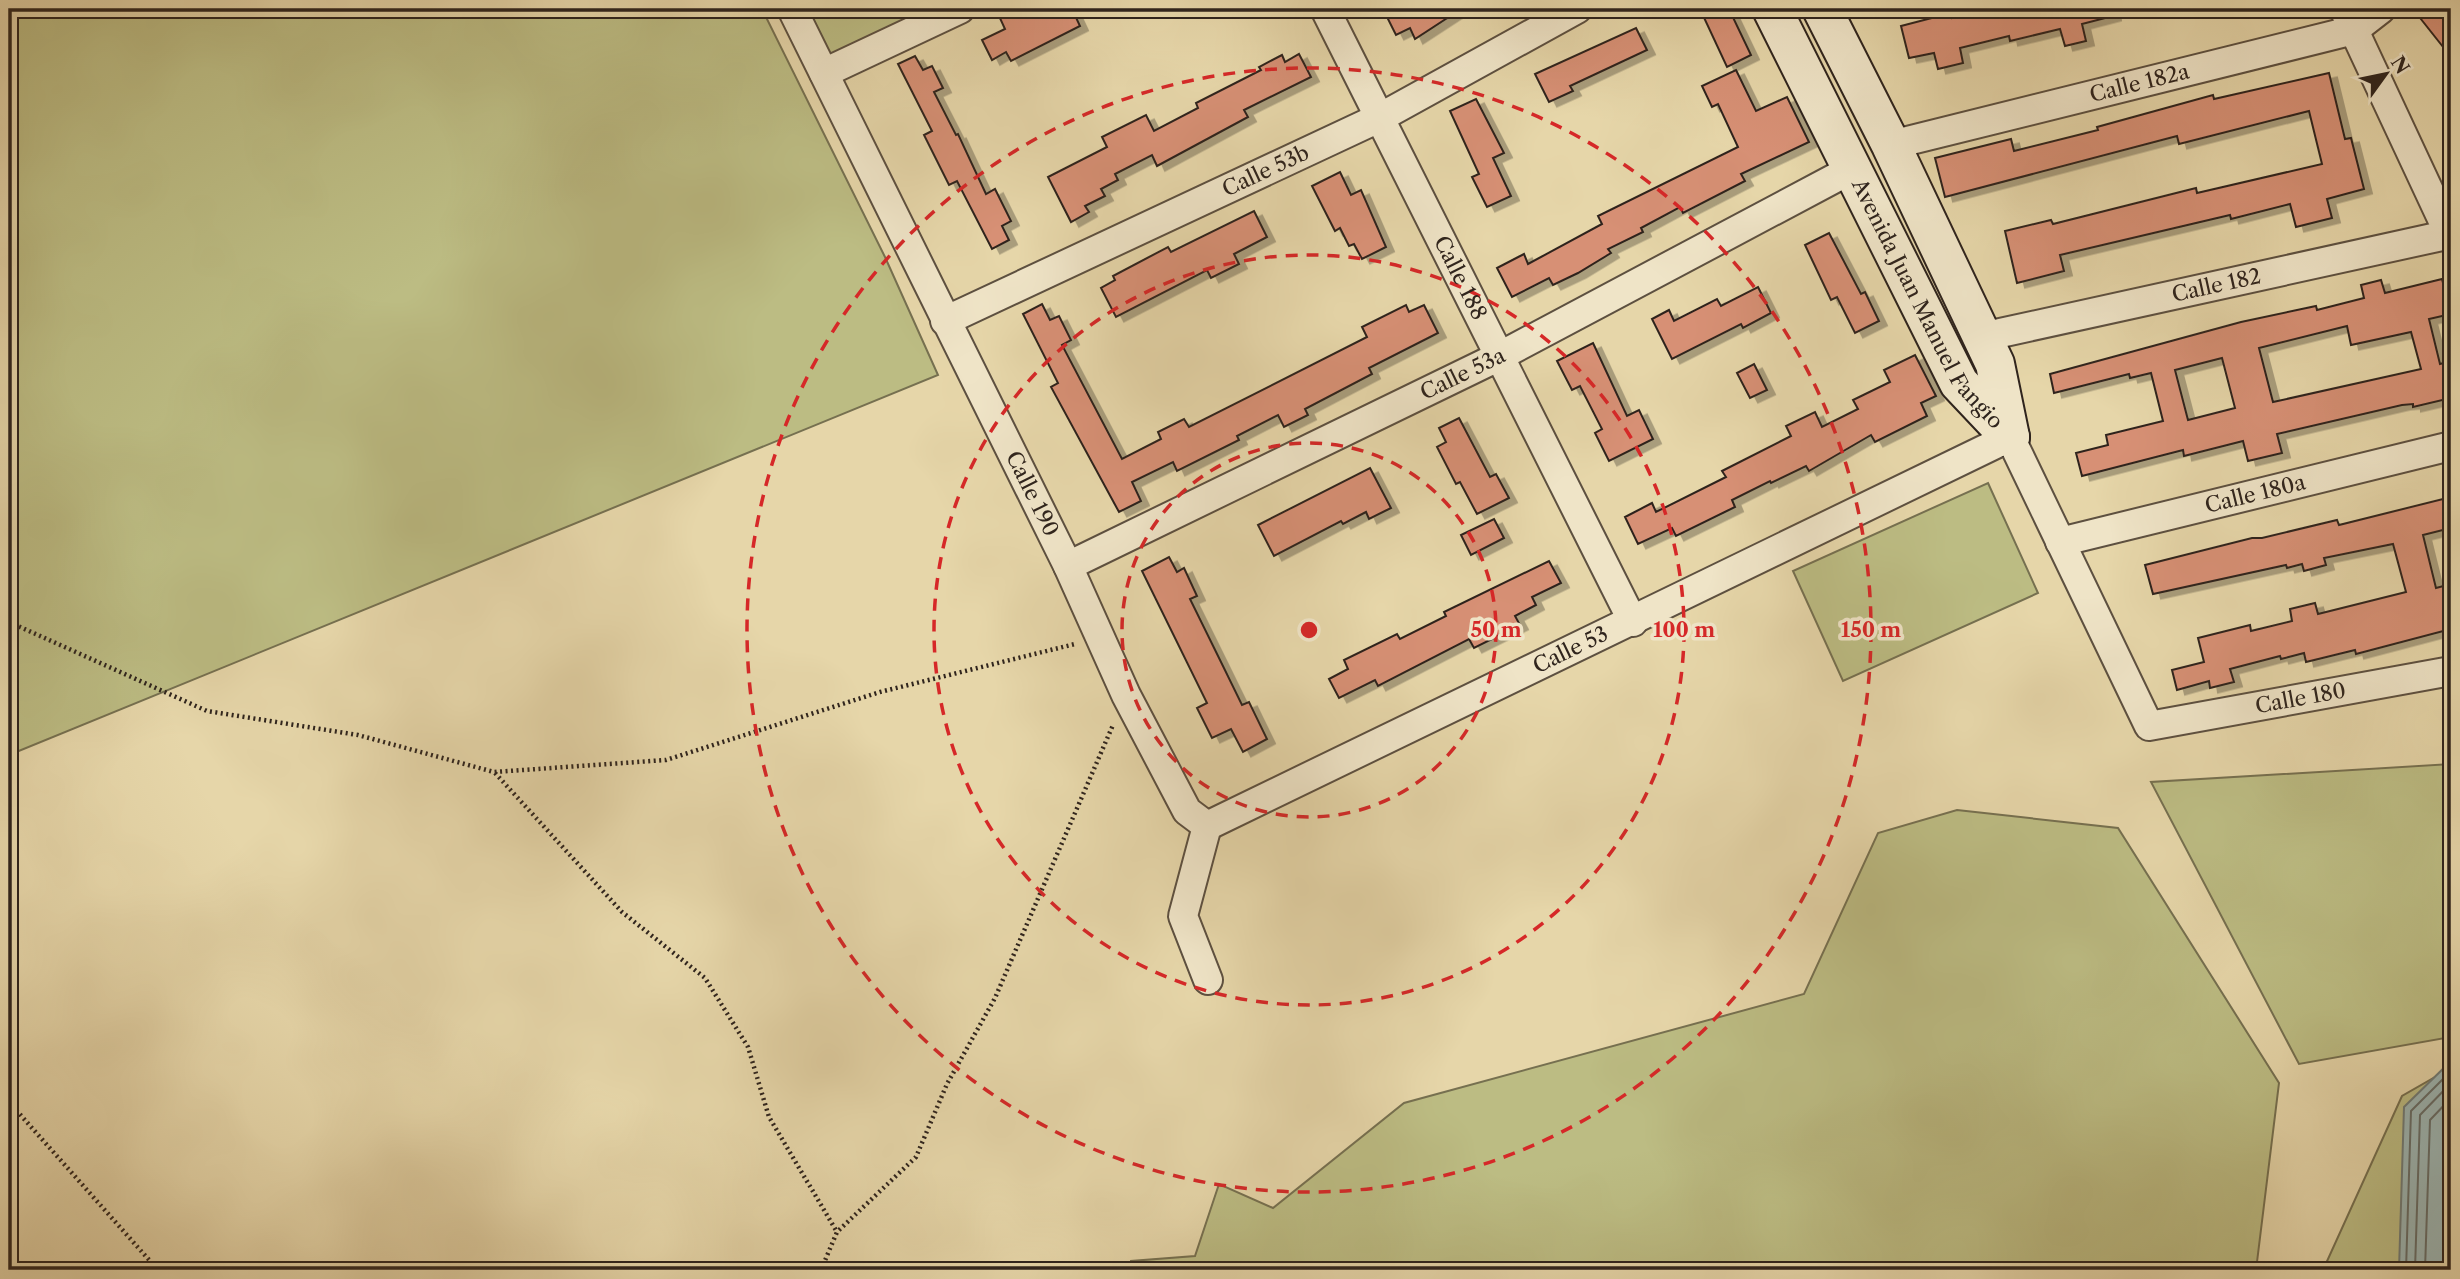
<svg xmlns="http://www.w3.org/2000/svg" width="2460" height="1279" viewBox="0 0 2460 1279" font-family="'Libre Caslon Text',serif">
	<defs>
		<filter id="shadow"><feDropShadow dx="8" dy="4.5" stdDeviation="0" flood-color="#0004"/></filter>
	</defs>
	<rect width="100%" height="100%" fill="#e6d6a9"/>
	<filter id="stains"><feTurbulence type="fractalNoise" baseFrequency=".00286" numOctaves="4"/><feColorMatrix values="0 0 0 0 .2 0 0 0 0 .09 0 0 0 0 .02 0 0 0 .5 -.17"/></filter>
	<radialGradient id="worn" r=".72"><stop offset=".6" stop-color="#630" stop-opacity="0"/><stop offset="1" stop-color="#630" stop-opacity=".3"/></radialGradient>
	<g fill="#bcbc83" stroke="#767050" stroke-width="2">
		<path d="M 9,9 L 762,9 L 885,257 L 938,375 L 9,755 Z"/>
		<path d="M 808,9 L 928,9 L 831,56 Z"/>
		<path d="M 1988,483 L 2038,593 L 1843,681 L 1793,571 Z"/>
		<path d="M 2451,764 L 2451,1037 L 2299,1064 L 2151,782 Z"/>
		<path d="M 1957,810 L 2118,828 L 2279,1083 L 2256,1270 L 1130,1270 L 1131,1261 L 1195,1256 L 1219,1184 L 1273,1208 L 1404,1103 L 1804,994 L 1878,833 Z"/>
		<path d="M 2451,1068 L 2451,1270 L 2323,1270 L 2402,1096 Z"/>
	</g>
	<path fill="#9cb6b4" stroke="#707c78" stroke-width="2" d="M 2451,1061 L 2451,1270 L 2399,1270 L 2404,1107 Z"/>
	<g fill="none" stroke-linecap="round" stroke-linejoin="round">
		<g stroke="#666d68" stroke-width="2">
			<path d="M 2406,1270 L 2411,1111 L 2451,1071"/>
			<path d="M 2415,1270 L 2420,1115 L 2451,1083"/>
			<path d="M 2425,1270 L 2430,1120 L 2451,1098"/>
		</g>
	</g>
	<g fill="#d79075" stroke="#2f241d" stroke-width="2" fill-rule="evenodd" filter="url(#shadow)">
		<path d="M 1013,9 L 1072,9 L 1080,26 L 1011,61 L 1006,52 L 992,60 L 982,40 L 1005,29 L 999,16 Z"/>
		<path d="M 1401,9 L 1461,9 L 1415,39 L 1410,28 L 1396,35 L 1386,15 Z"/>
		<path d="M 1700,9 L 1729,9 L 1751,55 L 1727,67 Z"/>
		<path d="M 1992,9 L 2112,9 L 2113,16 L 2082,24 L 2086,41 L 2065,46 L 2060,29 L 2010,41 L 2009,36 L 1960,48 L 1963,63 L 1938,69 L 1934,53 L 1909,58 L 1901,26 L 1951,13 L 1952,18 Z"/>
		<path d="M 2413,9 L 2451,9 L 2451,57 Z"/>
		<path d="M 1636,28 L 1647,50 L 1570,86 L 1573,91 L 1549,102 L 1535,74 Z"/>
		<path d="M 1299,54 L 1311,77 L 1244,110 L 1248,117 L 1157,166 L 1152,155 L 1115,174 L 1118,180 L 1101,189 L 1105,196 L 1085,206 L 1089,212 L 1071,222 L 1048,177 L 1107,147 L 1102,137 L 1146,115 L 1154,131 L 1198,108 L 1196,103 L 1261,70 L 1259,67 L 1282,55 L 1285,62 Z"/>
		<path d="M 915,56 L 923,70 L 932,66 L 943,88 L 934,92 L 956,135 L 958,134 L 986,194 L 995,189 L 1011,221 L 1002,226 L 1009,240 L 992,249 L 957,181 L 949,185 L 924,135 L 932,131 L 898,64 Z"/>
		<path d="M 1736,70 L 1756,111 L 1787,97 L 1809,142 L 1741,174 L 1745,181 L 1683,213 L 1680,207 L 1641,228 L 1643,232 L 1608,249 L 1611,253 L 1578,273 L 1553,285 L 1549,278 L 1512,297 L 1497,268 L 1524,254 L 1528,264 L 1602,224 L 1598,216 L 1738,147 L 1718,104 L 1712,107 L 1702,86 Z"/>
		<path d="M 2329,73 L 2345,139 L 2351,138 L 2364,189 L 2327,199 L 2332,218 L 2296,227 L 2290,204 L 2231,219 L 2230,215 L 2060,255 L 2064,271 L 2017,283 L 2005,231 L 2051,220 L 2053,224 L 2196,188 L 2197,193 L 2322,164 L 2309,111 L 2179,144 L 2177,136 L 1945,197 L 1935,158 L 2011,139 L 2014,151 L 2098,130 L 2097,127 L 2213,95 L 2214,99 Z"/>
		<path d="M 1476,99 L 1504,153 L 1493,158 L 1511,196 L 1487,207 L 1472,177 L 1479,174 L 1450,111 Z"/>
		<path d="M 1340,172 L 1351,195 L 1361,190 L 1386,247 L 1362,259 L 1354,244 L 1349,246 L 1340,228 L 1335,231 L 1312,186 Z"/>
		<path d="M 1254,211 L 1267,237 L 1234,254 L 1239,264 L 1211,278 L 1207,270 L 1116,317 L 1101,288 L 1115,280 L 1113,276 L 1168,247 L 1171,252 Z"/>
		<path d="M 1829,233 L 1861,294 L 1865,292 L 1879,321 L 1855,333 L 1837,297 L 1831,300 L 1805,245 Z"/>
		<path d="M 2442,279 L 2451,314 L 2429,319 L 2440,364 L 2451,361 L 2451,398 L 2413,407 L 2413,404 L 2402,405 L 2277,434 L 2282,453 L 2248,461 L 2243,441 L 2184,456 L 2183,450 L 2082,476 L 2076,453 L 2108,445 L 2106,435 L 2163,421 L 2151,373 L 2130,378 L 2129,374 L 2054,393 L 2050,374 L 2241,322 L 2316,306 L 2317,310 L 2364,298 L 2361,285 L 2381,280 L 2385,293 ZM 2347,326 L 2351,345 L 2411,332 L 2421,369 L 2273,402 L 2259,348 ZM 2222,358 L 2235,408 L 2188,420 L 2175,370 Z"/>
		<path d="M 1758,287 L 1771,313 L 1743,328 L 1741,324 L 1672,359 L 1652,319 L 1669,310 L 1674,321 L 1717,299 L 1721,306 Z"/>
		<path d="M 1042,304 L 1050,320 L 1059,316 L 1071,340 L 1062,345 L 1122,459 L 1161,439 L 1158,432 L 1184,419 L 1189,427 L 1367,337 L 1362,327 L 1406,305 L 1409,312 L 1424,305 L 1438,333 L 1369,368 L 1372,374 L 1305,409 L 1308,415 L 1284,427 L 1278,415 L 1237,436 L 1239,440 L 1177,471 L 1173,462 L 1132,482 L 1141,501 L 1119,512 L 1051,387 L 1058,383 L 1023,314 Z"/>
		<path d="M 1593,343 L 1627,416 L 1639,410 L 1653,439 L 1609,461 L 1595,433 L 1602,429 L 1580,386 L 1572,390 L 1557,361 Z"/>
		<path d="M 1915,355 L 1936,396 L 1921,403 L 1927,416 L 1875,442 L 1871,435 L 1809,471 L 1806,466 L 1771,483 L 1770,481 L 1732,500 L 1735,507 L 1676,536 L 1672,528 L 1638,544 L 1625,517 L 1652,503 L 1656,512 L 1726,477 L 1722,471 L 1791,436 L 1786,426 L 1815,412 L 1822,427 L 1858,409 L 1853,400 L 1890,382 L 1884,370 Z"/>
		<path d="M 1754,364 L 1767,390 L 1750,398 L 1737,373 Z"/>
		<path d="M 1459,418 L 1490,477 L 1496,474 L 1509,498 L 1477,514 L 1460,482 L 1456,484 L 1437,447 L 1446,442 L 1439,428 Z"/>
		<path d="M 1370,468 L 1391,508 L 1369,519 L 1366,512 L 1343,524 L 1341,521 L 1274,556 L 1258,525 Z"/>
		<path d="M 2451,497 L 2451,528 L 2423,535 L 2436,588 L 2451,584 L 2451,629 L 2356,654 L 2355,650 L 2306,662 L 2304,653 L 2281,659 L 2280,656 L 2230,669 L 2234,682 L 2210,688 L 2209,681 L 2177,690 L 2172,670 L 2204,662 L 2198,638 L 2250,625 L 2251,631 L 2292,621 L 2290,609 L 2315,603 L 2318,614 L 2406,592 L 2393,544 L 2324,558 L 2326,565 L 2304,571 L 2302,564 L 2287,568 L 2286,565 L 2153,594 L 2145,565 L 2252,538 L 2262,538 L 2337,520 L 2339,525 Z"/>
		<path d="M 1494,519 L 1504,538 L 1471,555 L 1461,535 Z"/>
		<path d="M 1169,557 L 1177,572 L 1184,568 L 1197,596 L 1190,599 L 1221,662 L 1242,705 L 1249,702 L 1267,739 L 1243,752 L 1231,729 L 1212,738 L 1197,708 L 1207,703 L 1142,571 Z"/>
		<path d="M 1549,561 L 1561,583 L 1532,597 L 1536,605 L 1515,616 L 1520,625 L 1474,648 L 1469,639 L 1378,686 L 1375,680 L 1339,698 L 1329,679 L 1348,669 L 1344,660 L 1397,634 L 1400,639 L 1446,616 L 1444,612 Z"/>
	</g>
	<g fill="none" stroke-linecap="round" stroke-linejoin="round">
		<g stroke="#5d5040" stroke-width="32">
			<g id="minor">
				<path id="s1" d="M 792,9 L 1068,566 L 1126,695 L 1187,811 L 1207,826"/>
				<path id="s2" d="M 1325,9 L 1633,622"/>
				<path d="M 2344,9 L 2451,238"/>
				<path d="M 824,73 L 960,9"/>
				<path id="s3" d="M 1891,145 L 2354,30 L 2381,9"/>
				<path id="s4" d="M 945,321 L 1381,117 L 1577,9"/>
				<path id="s5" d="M 1982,337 L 2451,234"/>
				<path id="s6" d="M 2060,542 L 2451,446"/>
				<path id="s7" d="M 1068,566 L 1500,356 L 1852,169"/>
				<path id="s8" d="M 1207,826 L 2010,437 L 2149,726 L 2451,671"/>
				<path d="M 1207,826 L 1183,916 L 1208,980"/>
			</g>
		</g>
		<g stroke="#2f241d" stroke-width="42">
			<g id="secondary">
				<path id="s9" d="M 1772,9 L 1959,383 L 2010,437"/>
				<path d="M 1822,9 L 1891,145 L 1995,364 L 2010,437"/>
			</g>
		</g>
		<g stroke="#2f241d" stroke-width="4.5" stroke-dasharray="2 3.5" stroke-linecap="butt">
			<path d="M 9,622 L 207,711 L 358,735 L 494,772 L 666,760 L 880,692 L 1075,644"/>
			<path d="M 495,773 L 622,912 L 705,978 L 748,1047 L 769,1117 L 837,1232"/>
			<path d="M 9,1102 L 158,1270"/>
			<path d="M 821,1270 L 837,1232 L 916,1157 L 947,1084 L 995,998 L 1113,725"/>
		</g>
		<use href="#minor" stroke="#efe4c7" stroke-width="28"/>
		<use href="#secondary" stroke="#efe4c7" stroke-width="38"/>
	</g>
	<g fill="none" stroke="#d62828" stroke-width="3.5" stroke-dasharray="12 9">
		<circle cx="1309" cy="630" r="187"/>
		<circle cx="1309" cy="630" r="375"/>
		<circle cx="1309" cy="630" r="562"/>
	</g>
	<g text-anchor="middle" stroke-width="7" stroke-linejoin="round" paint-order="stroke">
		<g font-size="21" fill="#2f241d" stroke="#efe4c7">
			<text dy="7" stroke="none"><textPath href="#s3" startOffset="256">Calle 182a</textPath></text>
			<text dy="7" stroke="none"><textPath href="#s4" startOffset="354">Calle 53b</textPath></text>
			<text dy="7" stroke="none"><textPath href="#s2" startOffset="301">Calle 188</textPath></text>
			<text dy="7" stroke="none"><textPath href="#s5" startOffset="240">Calle 182</textPath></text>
			<text dy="7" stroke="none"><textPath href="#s9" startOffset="334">Avenida Juan Manuel Fangio</textPath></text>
			<text dy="7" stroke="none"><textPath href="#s7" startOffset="439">Calle 53a</textPath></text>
			<text dy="7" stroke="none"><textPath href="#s1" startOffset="541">Calle 190</textPath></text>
			<text dy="7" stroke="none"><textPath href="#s6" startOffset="201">Calle 180a</textPath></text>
			<text dy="7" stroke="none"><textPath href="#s8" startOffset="404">Calle 53</textPath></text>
			<text dy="7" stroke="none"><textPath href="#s8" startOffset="1367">Calle 180</textPath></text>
		</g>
	</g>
	<circle cx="1309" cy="630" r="10" fill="#d62828" stroke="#efe4c7" stroke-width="3.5"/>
	<g font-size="21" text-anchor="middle" font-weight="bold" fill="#d62828" stroke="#efe4c7" stroke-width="7" stroke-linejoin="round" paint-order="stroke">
		<text x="1496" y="637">50 m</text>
		<text x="1684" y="637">100 m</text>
		<text x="1871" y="637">150 m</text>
	</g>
	<rect width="2460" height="1279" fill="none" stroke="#e6d6a9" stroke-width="35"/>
	<rect x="10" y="10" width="2439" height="1258" fill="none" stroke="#2f241d" stroke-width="3.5"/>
	<rect x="18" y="18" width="2425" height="1244" fill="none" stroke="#2f241d" stroke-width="2"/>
	<g transform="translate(2386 74) rotate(57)" stroke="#efe4c7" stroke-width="5" paint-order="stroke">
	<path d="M0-5L12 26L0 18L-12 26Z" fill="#2f241d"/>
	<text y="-10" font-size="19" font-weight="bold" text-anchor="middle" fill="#2f241d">N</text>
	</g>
	<rect width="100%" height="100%" filter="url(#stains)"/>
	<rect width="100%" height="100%" fill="url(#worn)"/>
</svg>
